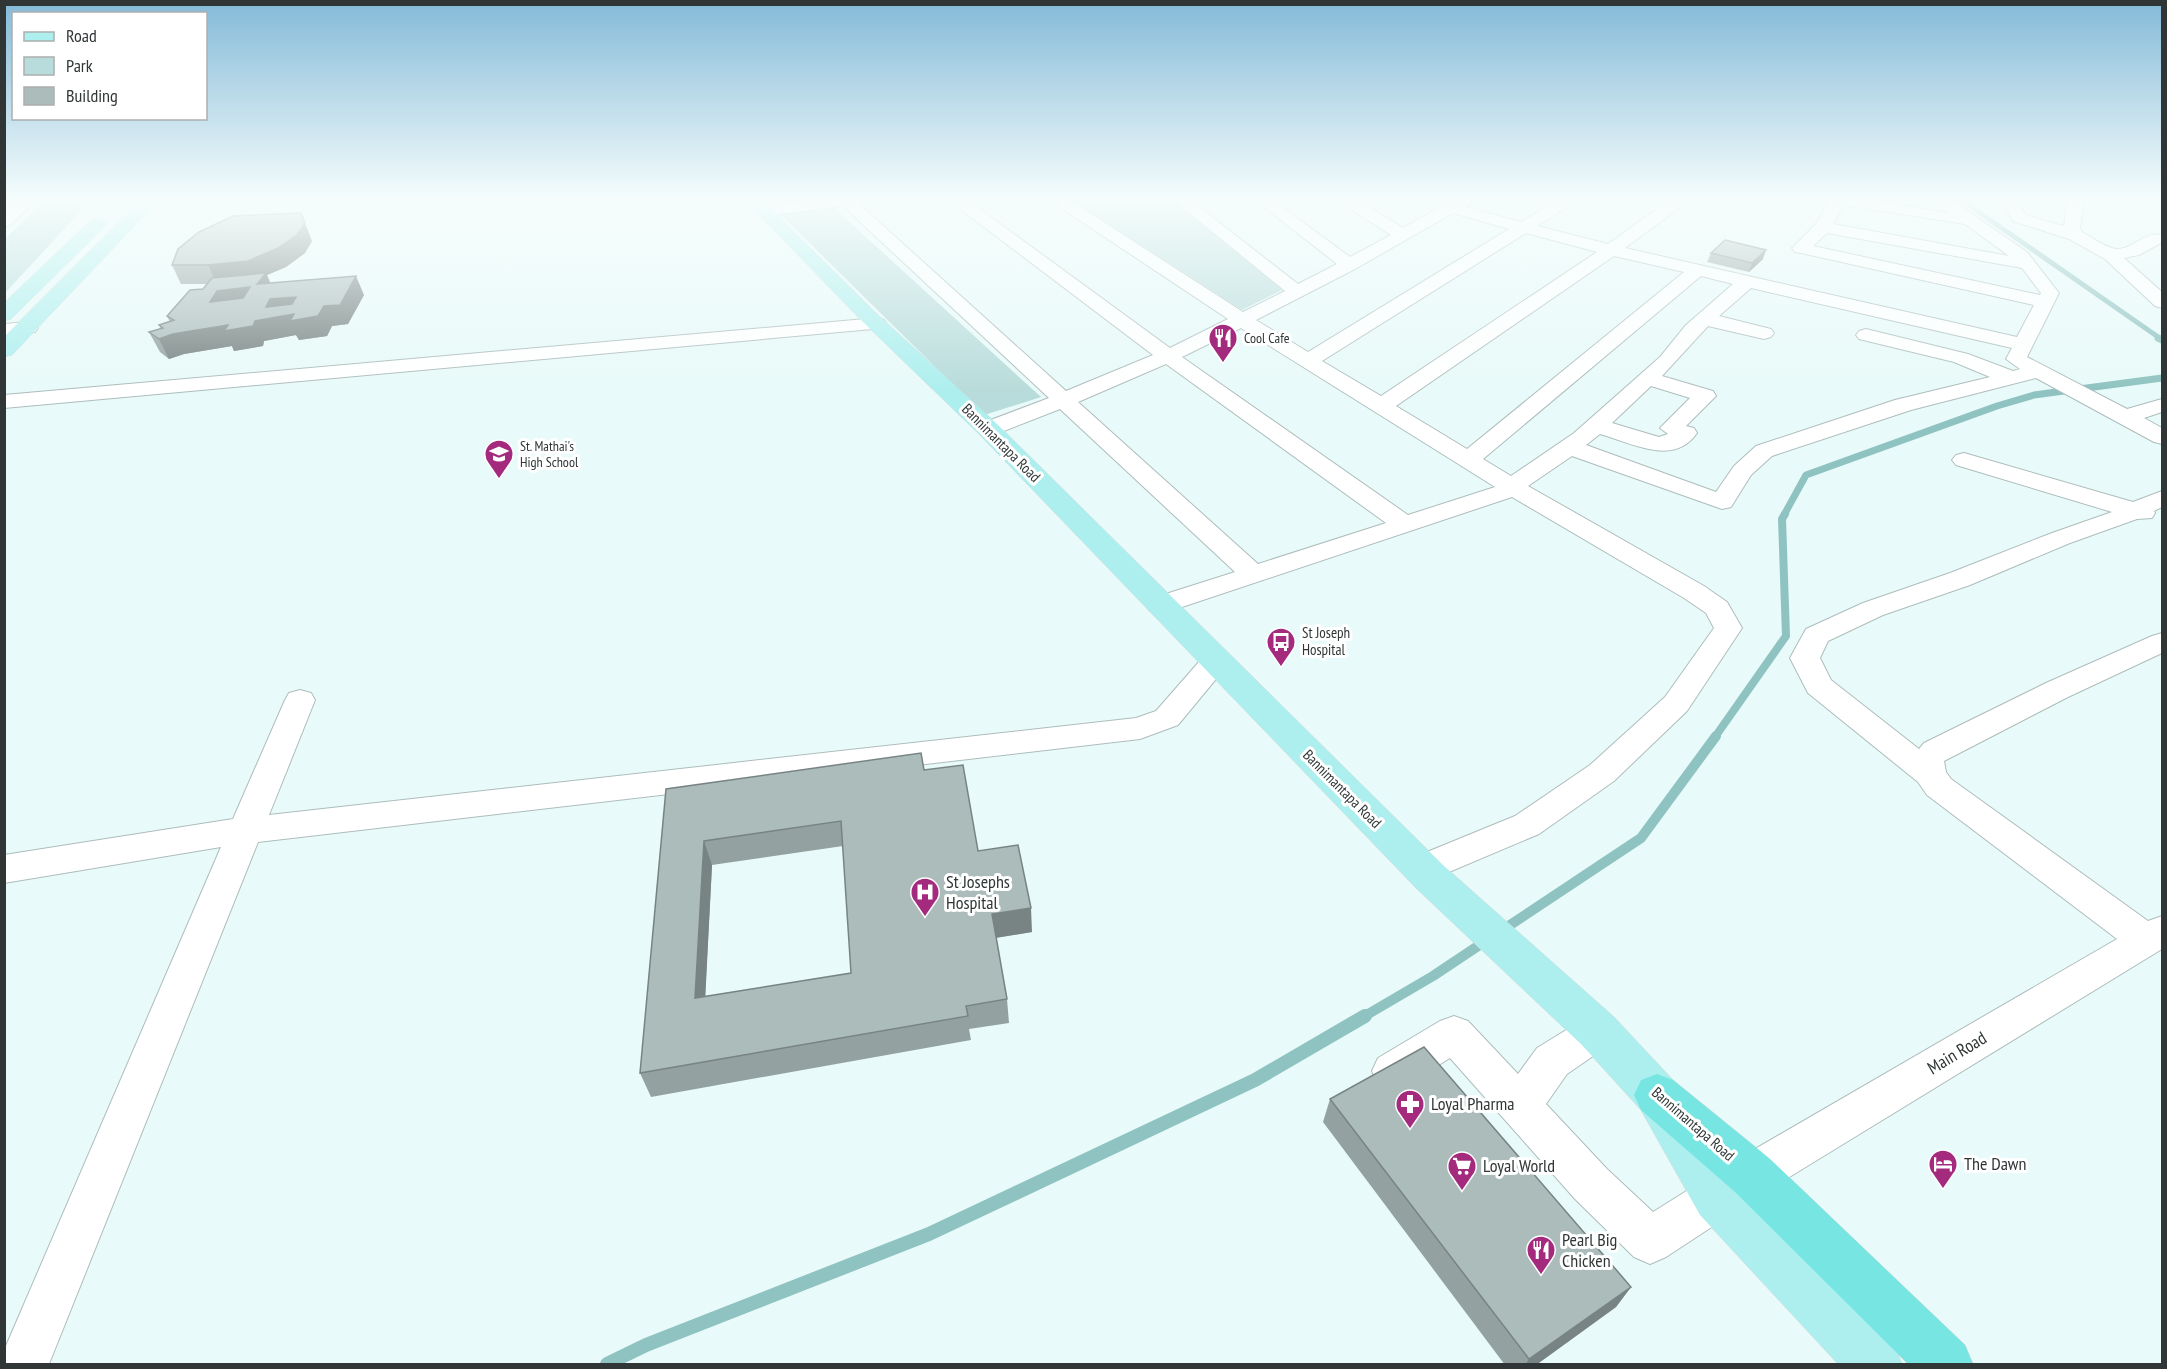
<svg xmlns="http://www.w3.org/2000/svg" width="2167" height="1369" viewBox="0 0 2167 1369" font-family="'PT Sans Narrow',sans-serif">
	<rect width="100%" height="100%" fill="#e8faf9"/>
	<g fill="#b8dcdb">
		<path d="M 46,199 L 92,199 L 5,293 L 5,239 Z"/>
		<path d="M 1070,199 L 1170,199 L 1282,290 L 1242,310 Z"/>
		<path d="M 833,207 L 1041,397 L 984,415 L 780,214 Z"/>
	</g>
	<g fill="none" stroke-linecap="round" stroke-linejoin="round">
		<path stroke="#8fc3c1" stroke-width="5" d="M 1960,199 L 2161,339"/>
		<g stroke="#8fc3c1" stroke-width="7">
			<path d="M 2158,338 L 2162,340"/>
			<path d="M 1784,515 L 1806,475 L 1997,406 L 2034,395 L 2162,378"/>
		</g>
		<path stroke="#8fc3c1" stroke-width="8" d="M 1715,737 L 1786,636 L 1782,519 L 1785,514"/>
		<g stroke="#8fc3c1" stroke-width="10">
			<path d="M 1501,931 L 1641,838 L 1716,736"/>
			<path d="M 1363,1017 L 1433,976 L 1487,940"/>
		</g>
		<path stroke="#8fc3c1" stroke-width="14" d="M 607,1364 L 646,1345 L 929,1234 L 1255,1080 L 1365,1016"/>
		<g stroke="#adbdbc" stroke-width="2">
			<g id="minor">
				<path d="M 20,199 L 37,199 L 10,225 L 4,227 L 4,213 Z"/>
				<path d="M 828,199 L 871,199 L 869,202 L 859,204 L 1066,391 L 1153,355 L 951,202 L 949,199 L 966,199 L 1170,348 L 1228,319 L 1052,202 L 1050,199 L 1068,199 L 1243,312 L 1285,291 L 1172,199 L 1189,199 L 1298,284 L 1337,264 L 1254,199 L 1271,199 L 1350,257 L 1391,235 L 1340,202 L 1338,199 L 1356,199 L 1403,228 L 1439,208 L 1428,199 L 1446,199 L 1451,201 L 1456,199 L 1472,199 L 1471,203 L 1465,207 L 1521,222 L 1559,199 L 1577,199 L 1575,202 L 1537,226 L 1608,244 L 1671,199 L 1689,199 L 1687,202 L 1625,248 L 2017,337 L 2034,305 L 1801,253 L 1795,252 L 1792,248 L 1816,224 L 1831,199 L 1864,199 L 1949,213 L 1932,199 L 1950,199 L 2027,252 L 2059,293 L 2027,357 L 2127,409 L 2162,399 L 2162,412 L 2144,418 L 2162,428 L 2162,444 L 2154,442 L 2036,378 L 1911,410 L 1772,456 L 1751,475 L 1731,507 L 1722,509 L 1572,456 L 1528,486 L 1704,586 L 1727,602 L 1742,628 L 1687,711 L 1614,781 L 1539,834 L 1423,883 L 1410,879 L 1405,869 L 1410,859 L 1515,816 L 1590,765 L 1665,697 L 1714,628 L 1706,613 L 1684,598 L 1512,497 L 1170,611 L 1160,613 L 1150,611 L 1146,605 L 1150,599 L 1235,572 L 1060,409 L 996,434 L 988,436 L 980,434 L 977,429 L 980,424 L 1049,398 L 843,206 L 765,216 L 757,211 L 765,206 ZM 1844,205 L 1965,224 L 2009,256 L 1833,224 ZM 1453,213 L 1509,229 L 1308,352 L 1256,320 L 1355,269 ZM 1526,233 L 1597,252 L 1381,396 L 1322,361 ZM 1827,233 L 2022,268 L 2041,293 L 2040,295 L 1813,246 ZM 1614,256 L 1684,272 L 1467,449 L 1396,406 ZM 1701,276 L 1733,284 L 1686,325 L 1660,357 L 1574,433 L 1511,476 L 1483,459 ZM 1751,288 L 2012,348 L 2006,359 L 2020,369 L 2013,371 L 1968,354 L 1866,329 L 1859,331 L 1856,335 L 1859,339 L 1954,362 L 1990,377 L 1895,400 L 1756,446 L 1734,466 L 1716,492 L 1586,445 L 1600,434 C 1632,443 1674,467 1697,433 L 1694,428 L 1686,426 L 1716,396 L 1713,391 L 1662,376 L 1708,326 L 1764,339 L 1771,337 L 1774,333 L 1771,329 L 1719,316 ZM 1241,328 L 1460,465 L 1495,487 L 1408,515 L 1182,357 ZM 1166,364 L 1386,523 L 1258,564 L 1078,402 ZM 1651,386 L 1690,398 L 1660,428 L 1668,434 L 1659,437 L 1612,423 Z"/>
				<path d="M 2001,199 L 2017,199 L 2025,215 L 2064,226 L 2068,199 L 2084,199 L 2080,228 L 2082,232 C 2091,237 2102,245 2112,248 C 2129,254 2143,231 2161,235 L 2161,243 L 2139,255 L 2124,258 L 2162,292 L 2162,308 L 2155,306 L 2105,259 L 2069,239 L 2013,221 Z"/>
				<path d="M 877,318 L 884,320 L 887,324 L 884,328 L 4,408 L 4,395 Z"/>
				<path d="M 28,322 L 35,324 L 38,328 L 35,332 L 4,336 L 4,324 Z"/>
				<path d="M 1964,453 L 2133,502 L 2162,491 L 2162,507 L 2154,511 L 2155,513 L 2152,518 L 2137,519 L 2070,543 L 1970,585 L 1883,615 L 1828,641 L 1820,658 L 1831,680 L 1919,749 L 1924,743 L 2046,683 L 2152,636 L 2162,633 L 2162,653 L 2068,697 L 1944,761 L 1946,772 L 1951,779 L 2148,921 L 2162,916 L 2162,949 L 1768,1190 L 1666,1257 L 1650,1264 L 1634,1257 L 1575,1199 L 1450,1058 L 1408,1084 L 1393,1090 L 1378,1084 L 1372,1071 L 1378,1058 L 1440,1021 L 1454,1016 L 1468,1021 L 1518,1074 L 1537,1048 L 1584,1019 L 1598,1013 L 1612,1019 L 1618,1031 L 1612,1043 L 1567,1074 L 1546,1104 L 1607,1169 L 1653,1212 L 1736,1160 L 2117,939 L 1927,795 L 1918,782 L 1808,693 L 1790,658 L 1806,629 L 1863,603 L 1950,573 L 2052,533 L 2112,512 L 1956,465 L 1952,460 L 1956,455 Z"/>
				<path d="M 1215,653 L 1225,655 L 1230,662 L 1178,725 L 1140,739 L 258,842 L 49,1364 L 4,1364 L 6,1346 L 221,847 L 4,883 L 4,855 L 233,819 L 285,700 L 289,693 L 300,690 L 311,693 L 315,700 L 269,815 L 1136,718 L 1156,711 L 1205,655 Z"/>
			</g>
		</g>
		<g stroke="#d6d7d7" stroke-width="1">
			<g id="major">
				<path d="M 142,199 L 160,199 L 12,355 L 4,357 L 4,337 Z"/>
				<path d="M 744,199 L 761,199 L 875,312 L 997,424 L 1444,866 L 1614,1017 L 1673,1080 L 1736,1181 L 1894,1345 L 1902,1364 L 1838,1364 L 1700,1215 L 1641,1110 L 1582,1045 L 1416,888 L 979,434 L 861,320 Z"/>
				<path d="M 97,219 L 103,220 L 106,224 L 103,228 L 11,319 L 4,321 L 4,303 L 91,220 Z"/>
			</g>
		</g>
		<g stroke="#d6d7d7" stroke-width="1">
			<path id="highway" d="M 1657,1074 L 1673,1080 L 1769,1158 L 1965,1345 L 1973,1364 L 1908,1364 L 1735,1192 L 1641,1110 L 1634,1095 L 1641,1080 Z"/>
		</g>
		<use href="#minor" fill="#fff" fill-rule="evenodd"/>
		<use href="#major" fill="#adefee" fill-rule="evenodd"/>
		<use href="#highway" fill="#77e5e2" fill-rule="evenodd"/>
	</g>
	<g fill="#93a2a1" fill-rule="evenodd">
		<path d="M 312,241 L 305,253 L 286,267 L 267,275 L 270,283 L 364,295 L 348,324 L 332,326 L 327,336 L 299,340 L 296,335 L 264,341 L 263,346 L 234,351 L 232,346 L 184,354 L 169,359 L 160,352 L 149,332 L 161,329 L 159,325 L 170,322 L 167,316 L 203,289 L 207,284 L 181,284 L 172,265 Z"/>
		<path d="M 1711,253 L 1763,259 L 1749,272 L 1707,262 Z"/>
		<path d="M 924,770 L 1032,932 L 996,938 L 1007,999 L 1009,1023 L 969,1029 L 971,1040 L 651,1097 L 640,1073 L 666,789 ZM 843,846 L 851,973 L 705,997 L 712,865 Z"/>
		<path d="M 1330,1099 L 1631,1287 L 1616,1307 L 1536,1365 L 1505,1365 L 1323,1122 Z"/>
	</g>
	<g fill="#788483">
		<path d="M 301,213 L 312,241 L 305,253 L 286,267 L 267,275 L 274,292 L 257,284 L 217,284 L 208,265 Z"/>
		<path d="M 1766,250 L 1763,259 L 1749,272 L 1752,263 Z"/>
		<path d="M 356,276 L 364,295 L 348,324 L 332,326 L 327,336 L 299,340 L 296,335 L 264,341 L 263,346 L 234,351 L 232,346 L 184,354 L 169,359 L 159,339 L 173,334 L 266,307 L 270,299 L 296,297 L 324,306 Z"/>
		<path d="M 250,287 L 259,306 L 210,302 L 217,291 Z"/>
		<path d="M 704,841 L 712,865 L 704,1022 L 695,998 Z"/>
		<path d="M 1031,908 L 1032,932 L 994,938 L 992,914 Z"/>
		<path d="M 1631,1287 L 1616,1307 L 1536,1365 L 1525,1365 L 1529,1359 Z"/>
	</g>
	<g fill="#abbcbb" stroke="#788483" stroke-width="1.5" fill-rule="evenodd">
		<path d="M 301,213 L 305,223 L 297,235 L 278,248 L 248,261 L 208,265 L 172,265 L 178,249 L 199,232 L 233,216 Z"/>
		<path d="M 1725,240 L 1766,250 L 1752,263 L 1711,253 Z"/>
		<path d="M 266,273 L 257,284 L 356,276 L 340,305 L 324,306 L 318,316 L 290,321 L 294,314 L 255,321 L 253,326 L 224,331 L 228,325 L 173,334 L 159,339 L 149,332 L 163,328 L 159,325 L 174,320 L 167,316 L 190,290 L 203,289 L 212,278 ZM 250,287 L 243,298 L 210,302 L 217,291 ZM 296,297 L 292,304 L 266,307 L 270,299 Z"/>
		<path d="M 921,753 L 924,770 L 963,765 L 978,851 L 1018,845 L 1031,908 L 992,914 L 1007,999 L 966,1006 L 968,1016 L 640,1073 L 666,789 ZM 841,821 L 851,973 L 695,998 L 704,841 Z"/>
		<path d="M 1424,1047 L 1631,1287 L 1529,1359 L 1330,1099 Z"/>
	</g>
	<linearGradient id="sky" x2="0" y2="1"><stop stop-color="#84bad8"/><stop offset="0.51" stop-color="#f5fdfc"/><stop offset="1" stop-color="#f5fdfc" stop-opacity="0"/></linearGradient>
	<rect width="2167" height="390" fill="url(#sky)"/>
	<defs>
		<g id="restaurant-pin" transform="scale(1.5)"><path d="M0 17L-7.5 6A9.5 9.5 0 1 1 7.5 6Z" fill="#a42a7e" stroke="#fff"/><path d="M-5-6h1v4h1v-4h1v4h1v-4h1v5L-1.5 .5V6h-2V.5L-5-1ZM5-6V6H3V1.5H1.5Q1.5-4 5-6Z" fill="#fff"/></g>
		<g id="school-pin" transform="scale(1.5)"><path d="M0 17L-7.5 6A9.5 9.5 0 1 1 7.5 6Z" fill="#a42a7e" stroke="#fff"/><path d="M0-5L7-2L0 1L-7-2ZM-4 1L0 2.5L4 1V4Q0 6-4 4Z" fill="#fff"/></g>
		<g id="bus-pin" transform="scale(1.5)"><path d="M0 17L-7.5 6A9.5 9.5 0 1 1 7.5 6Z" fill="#a42a7e" stroke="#fff"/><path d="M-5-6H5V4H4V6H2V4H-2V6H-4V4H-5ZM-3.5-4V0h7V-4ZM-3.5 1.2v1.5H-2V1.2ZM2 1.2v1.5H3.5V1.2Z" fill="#fff"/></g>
		<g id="hospital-pin" transform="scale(1.5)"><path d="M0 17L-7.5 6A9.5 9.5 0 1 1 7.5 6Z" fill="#a42a7e" stroke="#fff"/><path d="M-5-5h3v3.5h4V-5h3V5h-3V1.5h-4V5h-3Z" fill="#fff"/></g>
		<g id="pharmacy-pin" transform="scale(1.5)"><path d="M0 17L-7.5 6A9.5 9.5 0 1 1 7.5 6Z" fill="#a42a7e" stroke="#fff"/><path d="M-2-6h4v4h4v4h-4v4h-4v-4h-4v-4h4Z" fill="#fff"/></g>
		<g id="hotel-pin" transform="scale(1.5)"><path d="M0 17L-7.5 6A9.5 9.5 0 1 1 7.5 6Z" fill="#a42a7e" stroke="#fff"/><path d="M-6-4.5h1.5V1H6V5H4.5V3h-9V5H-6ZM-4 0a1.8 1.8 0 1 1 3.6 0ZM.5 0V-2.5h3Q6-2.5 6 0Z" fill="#fff"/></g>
		<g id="supermarket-pin" transform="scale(1.5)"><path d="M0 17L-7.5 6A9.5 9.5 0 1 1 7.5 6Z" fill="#a42a7e" stroke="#fff"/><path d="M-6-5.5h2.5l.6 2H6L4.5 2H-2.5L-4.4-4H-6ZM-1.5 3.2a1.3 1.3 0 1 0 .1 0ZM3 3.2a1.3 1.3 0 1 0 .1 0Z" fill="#fff"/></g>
	</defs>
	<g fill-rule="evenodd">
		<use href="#restaurant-pin" x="1223" y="338"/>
		<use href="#school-pin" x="499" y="454"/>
		<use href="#bus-pin" x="1281" y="642"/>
		<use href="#hospital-pin" x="925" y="892"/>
		<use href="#pharmacy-pin" x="1410" y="1104"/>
		<use href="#hotel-pin" x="1943" y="1164"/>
		<use href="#supermarket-pin" x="1462" y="1166"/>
		<use href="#restaurant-pin" x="1541" y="1250"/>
	</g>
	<g text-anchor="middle" stroke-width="6" stroke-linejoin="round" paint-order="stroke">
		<g font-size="14" fill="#303636" stroke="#fff" text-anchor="start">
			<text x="1244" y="343">Cool Cafe</text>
			<text x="520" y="451">St. Mathai's<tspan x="520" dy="16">High School</tspan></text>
		</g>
		<g font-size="15" fill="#303636" stroke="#fff">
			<text transform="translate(1001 443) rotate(45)" y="5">Bannimantapa Road</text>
			<text transform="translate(1342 789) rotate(45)" y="5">Bannimantapa Road</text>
			<text transform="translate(1693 1124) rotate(41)" y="5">Bannimantapa Road</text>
		</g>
		<g font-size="15" fill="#303636" stroke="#fff" text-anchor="start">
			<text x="1302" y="638">St Joseph<tspan x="1302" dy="17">Hospital</tspan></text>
		</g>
		<g font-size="18" fill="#303636" stroke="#fff" text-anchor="start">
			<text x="946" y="888">St Josephs<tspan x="946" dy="21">Hospital</tspan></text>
			<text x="1431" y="1110">Loyal Pharma</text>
			<text x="1964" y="1170">The Dawn</text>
			<text x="1483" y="1172">Loyal World</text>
			<text x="1562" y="1246">Pearl Big<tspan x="1562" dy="21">Chicken</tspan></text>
		</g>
		<g font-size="18" fill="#303636" stroke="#fff">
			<text transform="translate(1957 1053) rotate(-31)" y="6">Main Road</text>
		</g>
	</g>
	<rect width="2167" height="1369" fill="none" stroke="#303636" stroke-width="12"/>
	<rect x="12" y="12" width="195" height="108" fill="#ffffff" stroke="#acafaf" stroke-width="1.5"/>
	<rect x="24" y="32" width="30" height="9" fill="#adefee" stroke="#acafaf" stroke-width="1.5"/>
	<text x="66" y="42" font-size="18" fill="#303636">Road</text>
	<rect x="24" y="57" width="30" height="18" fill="#b8dcdb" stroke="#acafaf" stroke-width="1.5"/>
	<text x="66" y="72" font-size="18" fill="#303636">Park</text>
	<rect x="24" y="87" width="30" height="18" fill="#abbcbb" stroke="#acafaf" stroke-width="1.5"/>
	<text x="66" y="102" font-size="18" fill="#303636">Building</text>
</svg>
